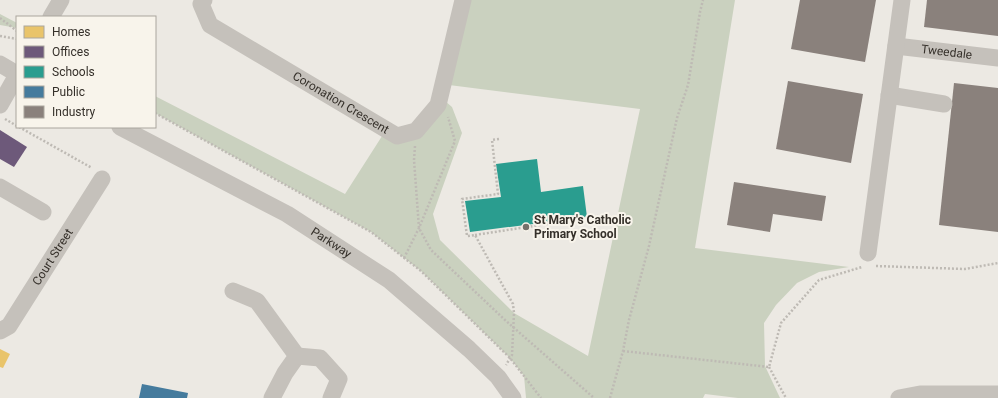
<svg xmlns="http://www.w3.org/2000/svg" width="998" height="398" viewBox="0 0 998 398" font-family="Roboto,sans-serif">
	<rect width="100%" height="100%" fill="#ece9e3"/>
	<g fill="#cad1bf">
		<path d="M 470,0 L 735,0 L 695,248 L 849,267 L 819,272 L 797,283 L 776,305 L 764,323 L 765,366 L 780,398 L 738,398 L 705,394 L 703,398 L 526,398 L 524,376 L 510,358 L 421,271 L 371,232 L 155,113 L 155,96 L 345,194 L 384,133 L 398,140 L 445,101 L 452,107 L 462,133 L 433,214 L 440,240 L 514,313 L 588,356 L 640,109 L 449,85 Z"/>
		<path d="M 0,14 L 17,23 L 17,28 L 0,25 Z"/>
	</g>
	<path fill="#e9c46a" d="M 0,349 L 10,354 L 3,368 L 0,367 Z"/>
	<path fill="#6d597a" d="M 0,130 L 27,147 L 14,167 L 0,159 Z"/>
	<path fill="#2a9d8f" d="M 537,159 L 541,192 L 583,186 L 587,217 L 470,232 L 465,201 L 501,197 L 496,164 Z"/>
	<path fill="#457b9d" d="M 142,384 L 188,393 L 187,398 L 139,398 Z"/>
	<g fill="#8a817c">
		<path d="M 800,0 L 876,0 L 865,62 L 791,49 Z"/>
		<path d="M 927,0 L 998,0 L 998,36 L 924,27 Z"/>
		<path d="M 788,81 L 863,94 L 851,163 L 776,149 Z"/>
		<path d="M 954,83 L 998,88 L 998,232 L 939,225 Z"/>
		<path d="M 734,182 L 826,196 L 822,221 L 773,214 L 770,232 L 727,225 Z"/>
	</g>
	<g fill="none" stroke-linecap="round" stroke-linejoin="round">
		<g stroke="#bebab4" stroke-width="2.5" stroke-dasharray="2 2" stroke-linecap="butt">
			<path d="M 0,18 L 17,31"/>
			<path d="M 0,36 L 17,39"/>
			<path d="M 155,113 L 371,232 L 421,271 L 510,358 L 541,398"/>
			<path d="M 5,119 L 17,126"/>
			<path d="M 19,127 L 92,168"/>
			<path d="M 499,139 L 492,140 L 498,194 L 462,199 L 467,236 L 475,235 L 513,304 L 514,313 L 512,355 L 506,365"/>
			<path d="M 415,146 L 414,160 L 419,228 L 431,250 L 505,320 L 594,398"/>
			<path d="M 475,235 L 598,216"/>
			<path d="M 404,258 L 419,228 L 455,141 L 448,117"/>
			<path d="M 876,266 L 965,269 L 998,263"/>
			<path d="M 623,351 L 769,367 L 781,323 L 819,280 L 862,267"/>
			<path d="M 769,367 L 786,398"/>
			<path d="M 610,398 L 623,351 L 629,320 L 649,246 L 677,118 L 688,85 L 700,12 L 703,0"/>
		</g>
		<g stroke="#c5c1bb" stroke-width="17">
			<path id="s1" d="M 204,0 L 201,4 L 210,25 L 397,136 L 416,131 L 438,105 L 463,0"/>
			<path d="M 51,17 L 61,0"/>
			<path id="s2" d="M 896,46 L 998,58"/>
			<path d="M 0,64 L 17,74"/>
			<path d="M 889,95 L 944,104"/>
			<path d="M 0,105 L 17,75"/>
			<path id="s3" d="M 120,127 L 287,214 L 389,280 L 469,349 L 498,377 L 513,398"/>
			<path d="M 0,187 L 43,212"/>
			<path d="M 868,253 L 902,0"/>
			<path d="M 233,291 L 257,301 L 297,356 L 285,373 L 272,398"/>
			<path id="s4" d="M 0,331 L 9,326 L 102,179"/>
			<path d="M 297,356 L 320,358 L 339,379 L 331,398"/>
			<path d="M 899,398 L 920,394 L 998,394"/>
		</g>
	</g>
	<circle fill="#75716b" stroke="#f8f4eb" stroke-width="1.5" cx="526" cy="227" r="4"/>
	<g text-anchor="middle" stroke-width="4" stroke-linejoin="round" paint-order="stroke">
		<g font-size="12" fill="#35302a" stroke="#f8f4eb">
			<text dy="4" stroke="none"><textPath href="#s2" startOffset="51">Tweedale</textPath></text>
			<text dy="4" stroke="none"><textPath href="#s1" startOffset="180">Coronation Crescent</textPath></text>
			<text dy="4" stroke="none"><textPath href="#s3" startOffset="241">Parkway</textPath></text>
			<text dy="4" stroke="none"><textPath href="#s4" startOffset="92">Court Street</textPath></text>
		</g>
		<g font-size="12" font-weight="bold" fill="#35302a" stroke="#f8f4eb" text-anchor="start">
			<text x="534" y="224">St Mary's Catholic<tspan x="534" dy="14">Primary School</tspan></text>
		</g>
	</g>
	<rect x="16" y="16" width="140" height="112" fill="#f8f4eb" stroke="#aaa69e"/>
	<rect x="24" y="26" width="20" height="12" fill="#e9c46a" stroke="#aaa69e"/>
	<text x="52" y="36" font-size="12" fill="#35302a">Homes</text>
	<rect x="24" y="46" width="20" height="12" fill="#6d597a" stroke="#aaa69e"/>
	<text x="52" y="56" font-size="12" fill="#35302a">Offices</text>
	<rect x="24" y="66" width="20" height="12" fill="#2a9d8f" stroke="#aaa69e"/>
	<text x="52" y="76" font-size="12" fill="#35302a">Schools</text>
	<rect x="24" y="86" width="20" height="12" fill="#457b9d" stroke="#aaa69e"/>
	<text x="52" y="96" font-size="12" fill="#35302a">Public</text>
	<rect x="24" y="106" width="20" height="12" fill="#8a817c" stroke="#aaa69e"/>
	<text x="52" y="116" font-size="12" fill="#35302a">Industry</text>
</svg>
